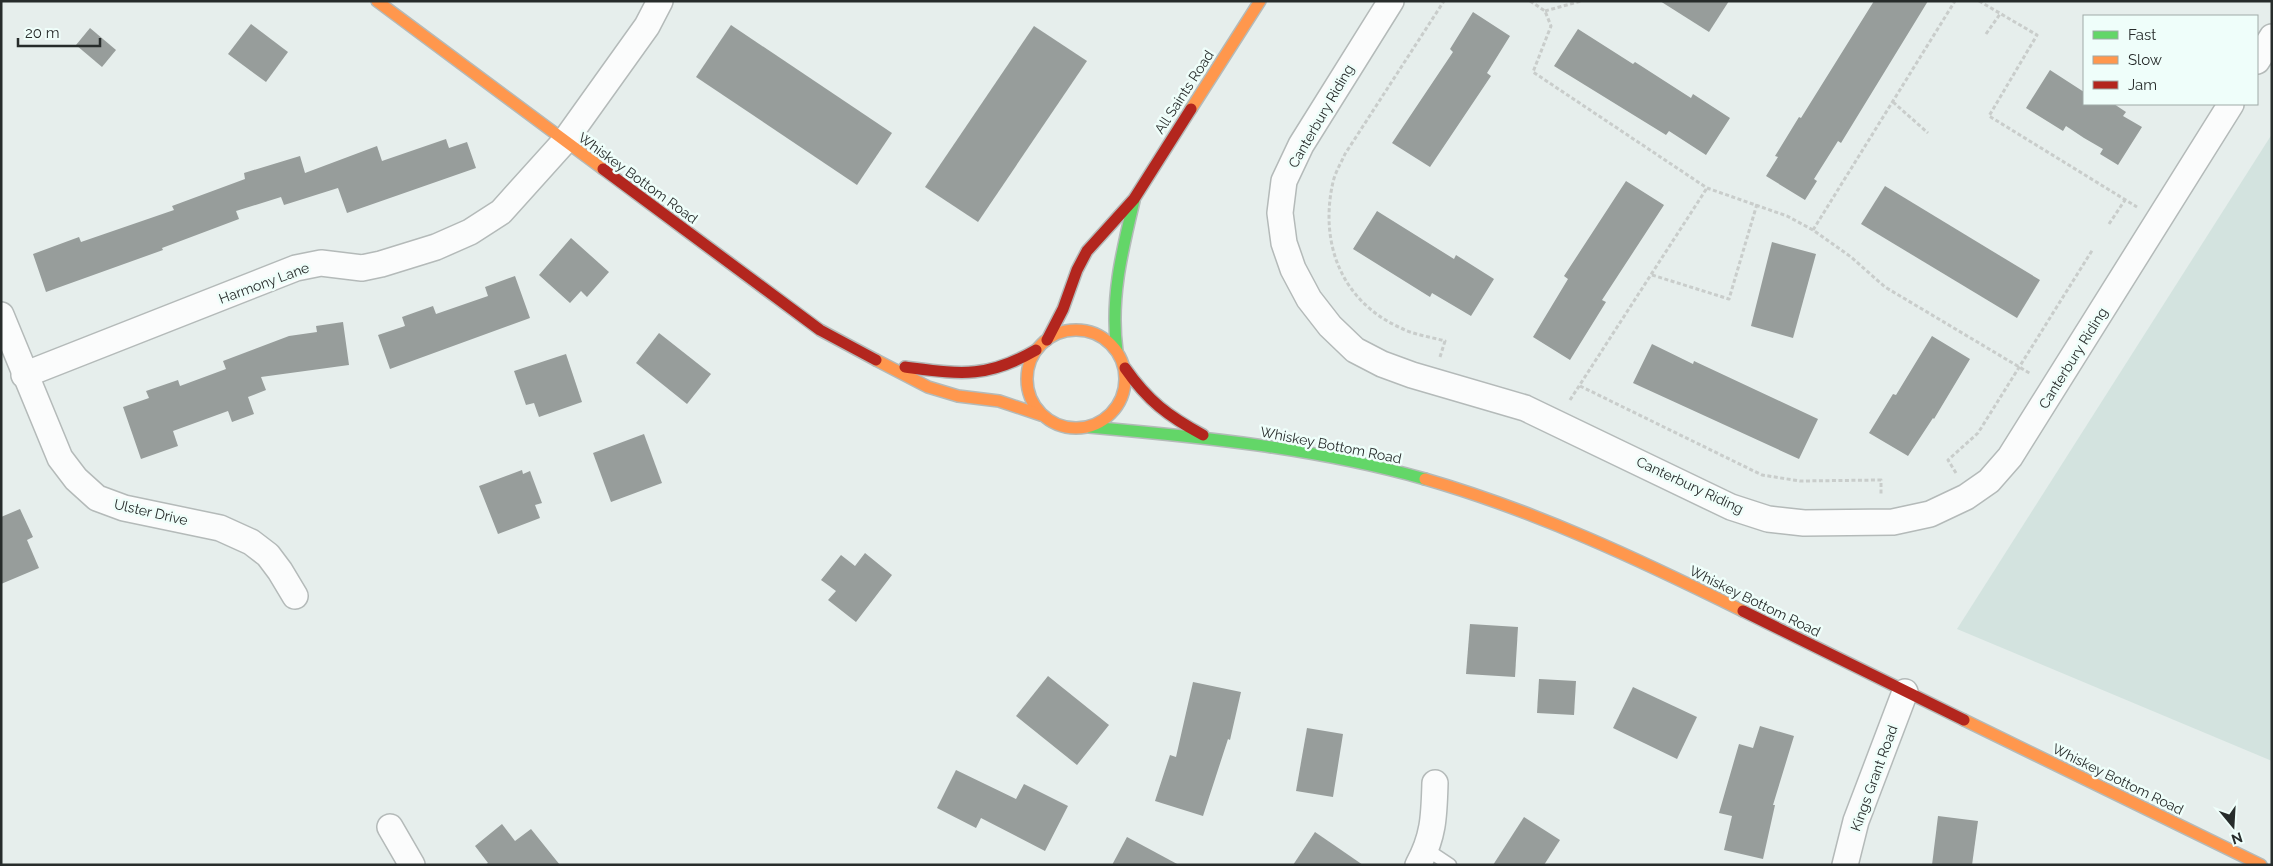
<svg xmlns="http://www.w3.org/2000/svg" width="2273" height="866" viewBox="0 0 2273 866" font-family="Raleway,sans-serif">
	<rect width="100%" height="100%" fill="#e6eeec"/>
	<path fill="#d3e3df" d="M 2272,134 L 2272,761 L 1957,629 Z"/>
	<g fill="#979d9b">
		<path d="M 1660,1 L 1729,1 L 1709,32 Z"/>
		<path d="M 1874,1 L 1928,1 L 1841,143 L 1838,141 L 1814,179 L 1817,181 L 1805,200 L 1766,176 L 1778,157 L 1775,156 L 1799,117 L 1801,118 Z"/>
		<path d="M 1473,12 L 1510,36 L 1487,73 L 1491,76 L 1430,167 L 1392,143 L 1453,52 L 1450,49 Z"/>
		<path d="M 251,24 L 288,52 L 266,82 L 228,54 Z"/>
		<path d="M 731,25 L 892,133 L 857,185 L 696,77 Z"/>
		<path d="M 1034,26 L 1087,61 L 978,222 L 925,187 Z"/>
		<path d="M 90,28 L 116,50 L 102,67 L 76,45 Z"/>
		<path d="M 1578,29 L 1633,64 L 1635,62 L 1691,98 L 1693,94 L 1730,118 L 1706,155 L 1669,131 L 1666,135 L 1554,66 Z"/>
		<path d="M 2050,70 L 2084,92 L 2084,104 L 2114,104 L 2126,112 L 2123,116 L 2142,127 L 2118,165 L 2100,154 L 2103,149 L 2084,138 L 2066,126 L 2063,131 L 2026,108 Z"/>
		<path d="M 446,139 L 449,148 L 467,142 L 476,168 L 347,213 L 338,188 L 284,205 L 281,197 L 236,211 L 239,219 L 162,248 L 163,250 L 46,292 L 33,254 L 79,237 L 81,242 L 174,210 L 172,206 L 245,179 L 244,173 L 300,156 L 305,173 L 377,146 L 382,161 Z"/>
		<path d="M 1626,181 L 1664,205 L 1602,300 L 1606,302 L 1570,360 L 1533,337 L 1568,279 L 1564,276 Z"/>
		<path d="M 1885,186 L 2040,280 L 2017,318 L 1861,224 Z"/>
		<path d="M 1377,211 L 1454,259 L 1456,255 L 1494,279 L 1471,316 L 1432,293 L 1430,297 L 1353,249 Z"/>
		<path d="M 571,238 L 609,272 L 587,297 L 581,291 L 570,303 L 539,275 Z"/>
		<path d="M 1772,242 L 1816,254 L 1793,338 L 1751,326 Z"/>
		<path d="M 515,276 L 530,318 L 390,369 L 378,335 L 405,326 L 402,317 L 433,306 L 436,314 L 488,296 L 485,287 Z"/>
		<path d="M 343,322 L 349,365 L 261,377 L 266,390 L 248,397 L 254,414 L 232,422 L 228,411 L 173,431 L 178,446 L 141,459 L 123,407 L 149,398 L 146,391 L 178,380 L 180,386 L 226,369 L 223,361 L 289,336 L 317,332 L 316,326 Z"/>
		<path d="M 659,333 L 711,374 L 687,404 L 636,363 Z"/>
		<path d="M 1932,336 L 1970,359 L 1934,419 L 1933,418 L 1908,456 L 1869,433 L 1893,394 L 1896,395 Z"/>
		<path d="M 1652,344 L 1693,364 L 1694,361 L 1818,419 L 1799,459 L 1633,383 Z"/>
		<path d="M 566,354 L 582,402 L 539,417 L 534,403 L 526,405 L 514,371 Z"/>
		<path d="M 644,434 L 662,483 L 611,502 L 593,453 Z"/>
		<path d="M 522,470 L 523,474 L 530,471 L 542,503 L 535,505 L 540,518 L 498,534 L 479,486 Z"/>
		<path d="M 20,509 L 33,537 L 27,540 L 39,568 L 1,584 L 1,517 Z"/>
		<path d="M 865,553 L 892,575 L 856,622 L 828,600 L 836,591 L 821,580 L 841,555 L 855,566 Z"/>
		<path d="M 1470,624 L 1518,627 L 1515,677 L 1466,674 Z"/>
		<path d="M 1048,676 L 1109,725 L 1077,765 L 1016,716 Z"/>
		<path d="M 1539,679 L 1576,681 L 1574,715 L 1537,713 Z"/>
		<path d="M 1193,682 L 1241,692 L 1230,740 L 1228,739 L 1203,816 L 1155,801 L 1170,755 L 1176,757 Z"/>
		<path d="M 1633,687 L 1697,717 L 1677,759 L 1613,728 Z"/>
		<path d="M 1760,726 L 1794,736 L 1773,805 L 1775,805 L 1763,859 L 1724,850 L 1732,816 L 1719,813 L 1739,744 L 1753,748 Z"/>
		<path d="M 1307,728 L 1343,734 L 1333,797 L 1296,791 Z"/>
		<path d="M 956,770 L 1016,799 L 1024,784 L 1068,806 L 1045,851 L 981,818 L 976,828 L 937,808 Z"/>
		<path d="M 1938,816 L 1978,821 L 1972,865 L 1932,865 Z"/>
		<path d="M 1524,817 L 1560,840 L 1544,865 L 1493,865 Z"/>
		<path d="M 502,824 L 515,841 L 531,829 L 560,865 L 485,865 L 488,863 L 475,846 Z"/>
		<path d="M 1315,832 L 1363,865 L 1293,865 Z"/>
		<path d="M 1127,837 L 1179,865 L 1112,865 Z"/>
	</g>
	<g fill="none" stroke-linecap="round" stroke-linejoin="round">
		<g stroke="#b4bab9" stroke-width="15">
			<path id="lane" d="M 1426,849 L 1450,865"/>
		</g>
		<g stroke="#b4bab9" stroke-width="28">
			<g id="street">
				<path d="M 1391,1 L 1301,145 L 1284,181 L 1280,213 L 1284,243 L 1293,269 L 1309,299 L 1330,326 L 1355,350 L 1382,364 L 1412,375 L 1525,408 L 1731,507 L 1768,519 L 1804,523 L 1893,522 L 1930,514 L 1966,497 L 1989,481 L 2010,457 L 2231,104"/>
				<path d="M 2257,61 L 2272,37"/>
				<path d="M 1,315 L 60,458 L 76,479 L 97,498 L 124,508 L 220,528 L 251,542 L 268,555 L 280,571 L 295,596"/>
				<path d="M 24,375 L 296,268 L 321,263 L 362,268 L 381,264 L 436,247 L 470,232 L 501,212 L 564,142 L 647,26 L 660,1"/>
				<path d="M 390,827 L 412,865"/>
				<path d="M 1418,865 C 1434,836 1434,815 1435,783"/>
				<path d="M 1845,865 L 1856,821 L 1905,692"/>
			</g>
		</g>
		<g stroke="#b4bab9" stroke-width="14">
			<g id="fast">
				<path d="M 1117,351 C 1110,299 1122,251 1134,201"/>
				<path d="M 1089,427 C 1202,437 1316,448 1425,479"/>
			</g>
		</g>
		<g stroke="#b4bab9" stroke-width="14">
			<g id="slow">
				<path d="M 377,1 L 603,169"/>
				<path d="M 1191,109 L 1260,1"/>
				<circle cx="1076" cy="379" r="49"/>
				<path d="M 876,360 L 928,387 L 958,396 L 999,401 L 1041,415"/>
				<path d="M 1425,479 C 1536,511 1640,560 1743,611"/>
				<path d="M 1964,720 L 2261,865"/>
			</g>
		</g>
		<g stroke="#b4bab9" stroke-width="14">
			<g id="jam">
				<path d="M 603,169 L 820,330 L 876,360"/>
				<path d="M 1047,340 L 1063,309 L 1077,270 L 1087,251 L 1134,199 L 1191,109"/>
				<path d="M 905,367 C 960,374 986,379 1036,350"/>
				<path d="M 1125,368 C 1148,401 1168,416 1203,435"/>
				<path d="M 1743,611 L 1964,720"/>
			</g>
		</g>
		<g stroke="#c9cdcb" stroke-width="3" stroke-dasharray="4 2.5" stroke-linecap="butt">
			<path d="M 1530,1 L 1545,11 L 1551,26 L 1533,72 L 1707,188 L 1787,216 L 1813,230 L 1851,257 L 1885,287 L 2031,374"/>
			<path d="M 1979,1 L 2037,35 L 1989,116 L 2137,207"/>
			<path d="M 1545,11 L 1581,1"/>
			<path d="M 1986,34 L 2000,14"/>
			<path d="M 1893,102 L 1928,133"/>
			<path d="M 2109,224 L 2125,200"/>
			<path d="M 1813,230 L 1955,1"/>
			<path d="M 1652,275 L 1729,299 L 1757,204"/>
			<path d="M 1440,357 L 1445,341 C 1431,337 1414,335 1401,328 C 1342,302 1319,244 1333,182 C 1335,173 1341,163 1345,154 L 1444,1"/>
			<path d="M 1580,386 L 1762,475 L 1800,481 L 1881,480 L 1881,496"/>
			<path d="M 1570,400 L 1707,188"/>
			<path d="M 1956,473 L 1948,460 L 1978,433 L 2093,249"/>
		</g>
		<use href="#lane" stroke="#fbfcfc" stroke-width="12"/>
		<use href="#street" stroke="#fbfcfc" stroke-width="25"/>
		<use href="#fast" stroke="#63d668" stroke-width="11"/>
		<use href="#slow" stroke="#ff974d" stroke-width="11"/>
		<use href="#jam" stroke="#b3261e" stroke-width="11"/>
	</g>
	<g text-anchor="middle" stroke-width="5" stroke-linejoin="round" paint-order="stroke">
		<g font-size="14" fill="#272c2b" stroke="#effefa">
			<text transform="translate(1184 92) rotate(-57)" y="5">All Saints Road</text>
			<text transform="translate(1321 116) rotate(-60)" y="5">Canterbury Riding</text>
			<text transform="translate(638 178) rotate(36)" y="5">Whiskey Bottom Road</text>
			<text transform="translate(264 283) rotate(-20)" y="5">Harmony Lane</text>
			<text transform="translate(2073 358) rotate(-58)" y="5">Canterbury Riding</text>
			<text transform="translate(1331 445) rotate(11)" y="5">Whiskey Bottom Road</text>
			<text transform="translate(1690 485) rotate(25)" y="5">Canterbury Riding</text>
			<text transform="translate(151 512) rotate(13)" y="5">Ulster Drive</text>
			<text transform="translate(1755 601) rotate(26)" y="5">Whiskey Bottom Road</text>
			<text transform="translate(1874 778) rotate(-70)" y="5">Kings Grant Road</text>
			<text transform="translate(2118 779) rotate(26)" y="5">Whiskey Bottom Road</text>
		</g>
	</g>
	<rect width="2273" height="866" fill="none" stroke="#272c2b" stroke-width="5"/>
	<rect x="2083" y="15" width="175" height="90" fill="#effefa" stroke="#9faaa7"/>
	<rect x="2093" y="31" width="25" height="8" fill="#63d668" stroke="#9faaa7"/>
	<text x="2128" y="40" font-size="15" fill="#272c2b">Fast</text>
	<rect x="2093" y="56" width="25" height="8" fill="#ff974d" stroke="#9faaa7"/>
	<text x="2128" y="65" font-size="15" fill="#272c2b">Slow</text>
	<rect x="2093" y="81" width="25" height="8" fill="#b3261e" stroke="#9faaa7"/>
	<text x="2128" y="90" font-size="15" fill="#272c2b">Jam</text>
	<g transform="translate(2233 826) rotate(162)" stroke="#effefa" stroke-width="4" paint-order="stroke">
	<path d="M0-4L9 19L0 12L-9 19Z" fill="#272c2b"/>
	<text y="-8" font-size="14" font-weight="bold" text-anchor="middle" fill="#272c2b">N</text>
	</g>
	<path d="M18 38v8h82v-8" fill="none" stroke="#272c2b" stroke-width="2.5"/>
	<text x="25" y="38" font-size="15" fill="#272c2b" stroke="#effefa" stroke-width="4" paint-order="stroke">20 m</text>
</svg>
